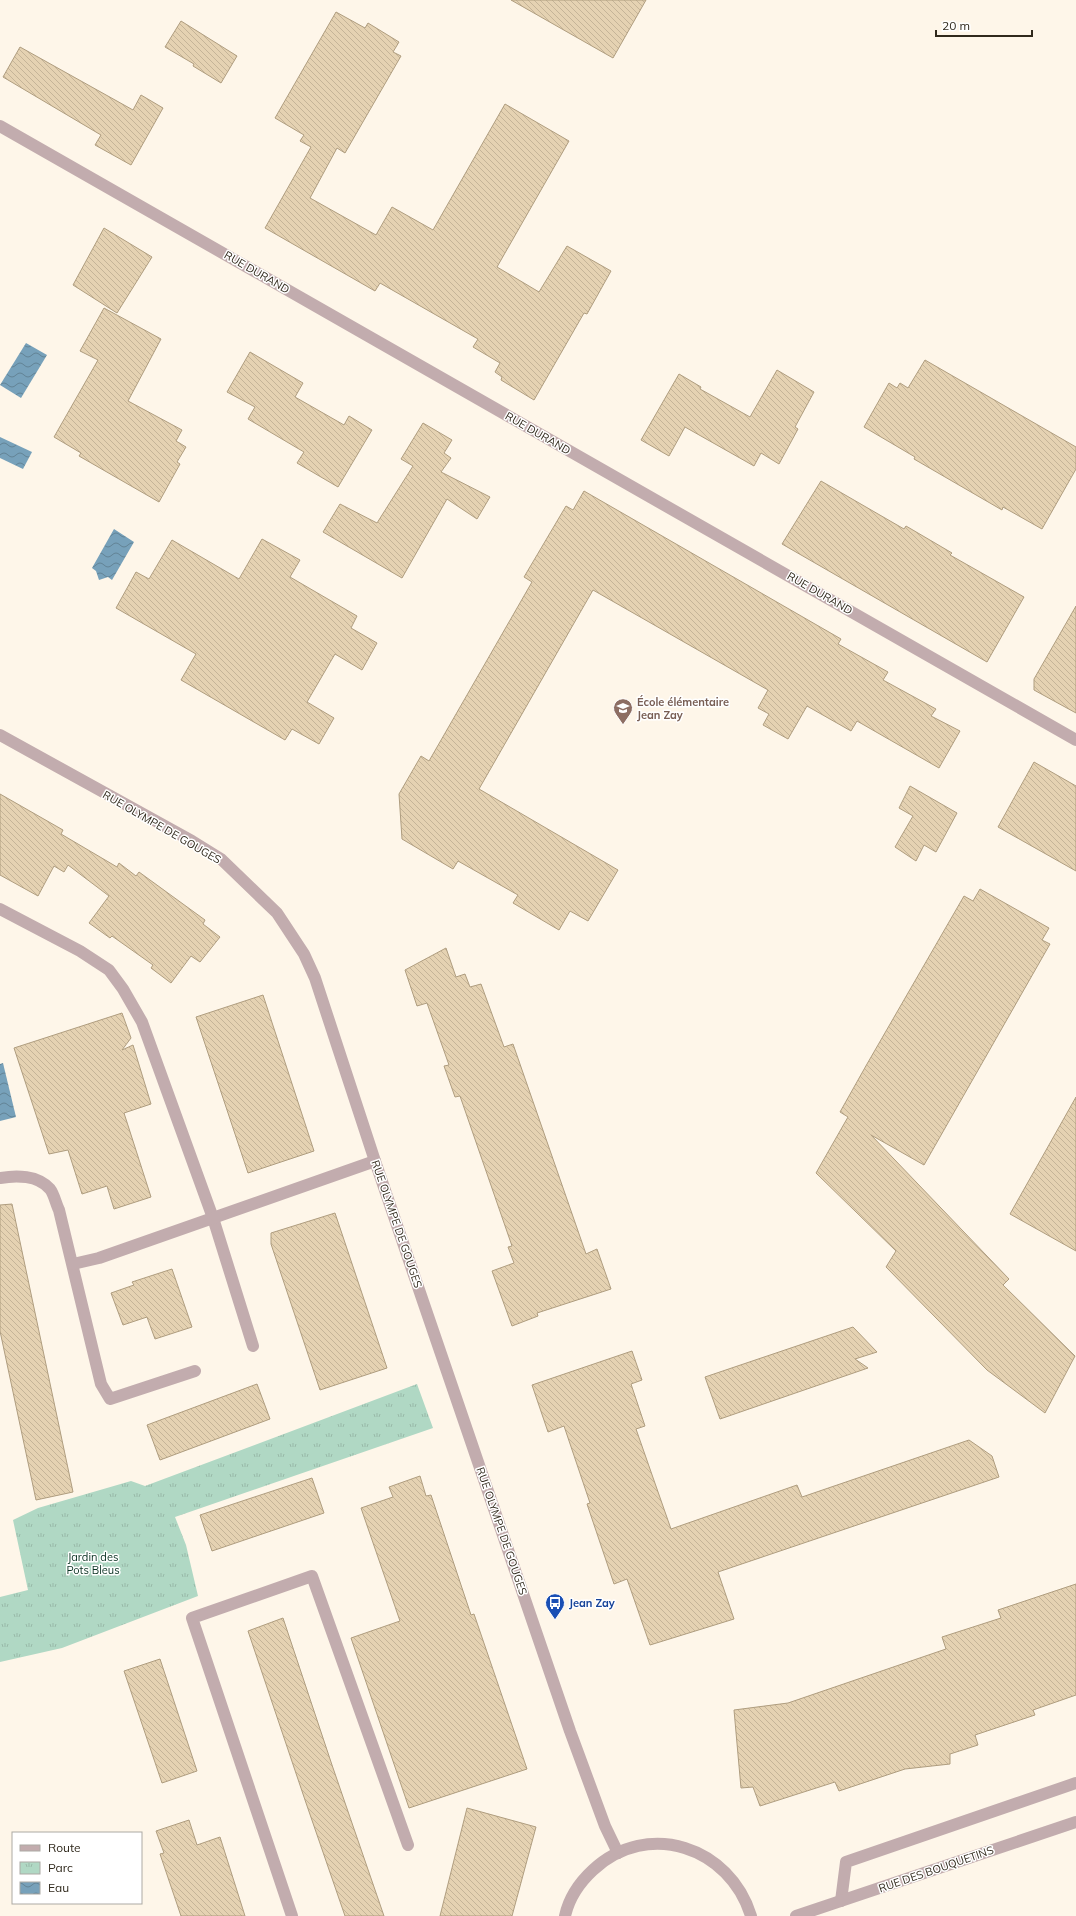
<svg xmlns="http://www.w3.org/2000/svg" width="1076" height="1916" viewBox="0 0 1076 1916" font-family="Mulish,sans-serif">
	<defs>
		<pattern id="park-tufts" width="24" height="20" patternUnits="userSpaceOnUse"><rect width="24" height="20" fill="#b0d8c4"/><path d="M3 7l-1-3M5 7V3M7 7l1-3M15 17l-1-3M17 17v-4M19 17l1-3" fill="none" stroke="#98b9a8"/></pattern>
		<pattern id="water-waves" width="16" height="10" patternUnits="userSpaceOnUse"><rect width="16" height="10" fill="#77a1ba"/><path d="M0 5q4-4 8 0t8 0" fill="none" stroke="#628396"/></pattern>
		<pattern id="building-back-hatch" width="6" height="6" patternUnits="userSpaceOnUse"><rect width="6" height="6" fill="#e5d2b2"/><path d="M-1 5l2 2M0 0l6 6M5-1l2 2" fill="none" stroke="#c5b498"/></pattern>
	</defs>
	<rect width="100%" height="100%" fill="#fef6e9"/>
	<path fill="url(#park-tufts)" d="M 417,1384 L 433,1428 L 175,1517 L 186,1545 L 198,1596 L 62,1648 L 0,1662 L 0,1597 L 28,1590 L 13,1520 L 38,1508 L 131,1481 L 145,1486 Z"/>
	<g fill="url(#water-waves)">
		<path d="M 26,343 L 47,355 L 21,398 L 0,385 Z"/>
		<path d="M 0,437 L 32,452 L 23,469 L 0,458 Z"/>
		<path d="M 114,529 L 134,542 L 112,580 L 108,577 L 99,580 L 96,571 L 92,568 Z"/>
		<path d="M 3,1063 L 16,1117 L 0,1121 L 0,1064 Z"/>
	</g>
	<g fill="url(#building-back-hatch)" stroke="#af9d7f">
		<path d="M 511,0 L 646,0 L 613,58 Z"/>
		<path d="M 336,12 L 365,28 L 368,23 L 399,42 L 393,52 L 401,56 L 345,153 L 337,148 L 310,198 L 376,235 L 392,207 L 433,230 L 505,104 L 569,141 L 497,267 L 539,292 L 567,246 L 611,271 L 587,314 L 584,313 L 534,400 L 501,380 L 502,377 L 495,372 L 500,363 L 473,347 L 478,339 L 380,283 L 375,291 L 265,228 L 311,147 L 300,141 L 304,135 L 275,118 Z"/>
		<path d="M 181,21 L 237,56 L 221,83 L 193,66 L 194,64 L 165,47 Z"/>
		<path d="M 20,47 L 133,110 L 141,95 L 163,108 L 131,165 L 95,145 L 101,135 L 3,77 Z"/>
		<path d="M 104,228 L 152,257 L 117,313 L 73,285 Z"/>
		<path d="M 104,308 L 161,339 L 128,401 L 182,430 L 176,441 L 186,447 L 177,462 L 180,464 L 159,502 L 79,456 L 81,453 L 54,437 L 98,360 L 80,351 Z"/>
		<path d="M 250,352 L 303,383 L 295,397 L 344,425 L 349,416 L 372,430 L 338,487 L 297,463 L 304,452 L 248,419 L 255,407 L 227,392 Z"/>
		<path d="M 925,360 L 1076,447 L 1076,469 L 1042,529 L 1003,507 L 1002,510 L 914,459 L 915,457 L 864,427 L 889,383 L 897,388 L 900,383 L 908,388 Z"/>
		<path d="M 777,370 L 814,392 L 795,427 L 798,429 L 779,464 L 761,453 L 754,466 L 685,427 L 669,456 L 641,440 L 679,374 L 701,387 L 700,389 L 750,417 Z"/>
		<path d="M 423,423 L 452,440 L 444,453 L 451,458 L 441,472 L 490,497 L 477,519 L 447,499 L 402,578 L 323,532 L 340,504 L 377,523 L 413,466 L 401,459 Z"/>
		<path d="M 821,481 L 904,529 L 906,526 L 952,553 L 950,555 L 1024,597 L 987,662 L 782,544 Z"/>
		<path d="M 584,491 L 841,639 L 838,644 L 888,672 L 883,680 L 936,709 L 931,716 L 960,731 L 939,768 L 857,721 L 851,731 L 807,706 L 788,739 L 763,725 L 769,714 L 758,708 L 768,690 L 593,590 L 479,789 L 618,870 L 588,921 L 570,911 L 559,930 L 513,903 L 518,895 L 458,861 L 453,869 L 402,839 L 399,794 L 421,756 L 429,761 L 532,582 L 524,577 L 566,506 L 573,510 Z"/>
		<path d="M 262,539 L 300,560 L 290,577 L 357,616 L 351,628 L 377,643 L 362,670 L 335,654 L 307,702 L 334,718 L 319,744 L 292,729 L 285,740 L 181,680 L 196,654 L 116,608 L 136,572 L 149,579 L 172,540 L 239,579 Z"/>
		<path d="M 1076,606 L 1076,713 L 1034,690 L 1034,679 Z"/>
		<path d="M 1034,762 L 1076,786 L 1076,871 L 998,827 Z"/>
		<path d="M 910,786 L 957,813 L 936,852 L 924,845 L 916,861 L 895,847 L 913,816 L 899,808 Z"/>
		<path d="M 0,794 L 63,830 L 61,834 L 117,867 L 119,863 L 136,876 L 139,872 L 205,920 L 203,924 L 220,937 L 200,962 L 191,956 L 171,983 L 151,968 L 153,965 L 112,936 L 110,938 L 89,923 L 109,896 L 68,865 L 64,872 L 54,866 L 38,896 L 0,875 Z"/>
		<path d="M 980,889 L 1049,928 L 1042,940 L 1050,944 L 924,1165 L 871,1135 L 1009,1279 L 1003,1285 L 1075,1356 L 1045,1413 L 987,1370 L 886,1267 L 896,1251 L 816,1173 L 848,1117 L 840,1112 L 867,1064 L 964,896 L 973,901 Z"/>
		<path d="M 446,948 L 456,977 L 465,974 L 470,987 L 481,984 L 504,1047 L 513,1044 L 586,1254 L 597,1249 L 611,1289 L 537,1313 L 538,1316 L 512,1326 L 492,1271 L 514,1263 L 508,1247 L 512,1246 L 460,1096 L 455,1097 L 444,1066 L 449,1065 L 427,1003 L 417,1006 L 405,970 Z"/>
		<path d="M 263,995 L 314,1151 L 248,1173 L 196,1017 Z"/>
		<path d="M 122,1013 L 131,1038 L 122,1050 L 133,1045 L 151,1104 L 124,1113 L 151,1197 L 114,1209 L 107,1186 L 82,1194 L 68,1150 L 49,1154 L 14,1048 Z"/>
		<path d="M 1076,1097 L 1076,1251 L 1010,1214 Z"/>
		<path d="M 12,1204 L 73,1492 L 36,1500 L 0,1331 L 0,1205 Z"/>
		<path d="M 335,1213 L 387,1368 L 320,1390 L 271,1244 L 271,1233 Z"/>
		<path d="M 172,1269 L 192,1327 L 155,1339 L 147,1317 L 123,1325 L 111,1293 L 134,1285 L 132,1282 Z"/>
		<path d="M 853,1327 L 877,1352 L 855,1359 L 868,1368 L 720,1419 L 705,1377 Z"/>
		<path d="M 632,1351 L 642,1380 L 631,1384 L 645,1426 L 636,1429 L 671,1529 L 797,1485 L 802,1497 L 969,1440 L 992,1456 L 999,1477 L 718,1572 L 734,1619 L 650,1645 L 627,1579 L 614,1584 L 587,1504 L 590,1503 L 564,1426 L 548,1432 L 532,1385 Z"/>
		<path d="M 257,1384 L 270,1419 L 160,1460 L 147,1425 Z"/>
		<path d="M 420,1476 L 426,1496 L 431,1495 L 471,1615 L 474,1614 L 527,1769 L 409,1808 L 351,1638 L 400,1621 L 361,1508 L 393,1497 L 389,1487 Z"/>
		<path d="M 312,1478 L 324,1513 L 212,1551 L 200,1515 Z"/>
		<path d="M 1076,1584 L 1076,1695 L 1033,1710 L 1035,1715 L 975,1735 L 978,1745 L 950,1754 L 950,1764 L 905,1769 L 839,1791 L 835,1782 L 760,1806 L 753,1787 L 741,1788 L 734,1710 L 788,1703 L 946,1649 L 942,1637 L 1001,1618 L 998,1610 Z"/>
		<path d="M 283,1618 L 332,1765 L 384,1916 L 345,1916 L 305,1800 L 248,1631 Z"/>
		<path d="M 160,1659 L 197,1771 L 162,1783 L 124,1671 Z"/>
		<path d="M 467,1808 L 536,1827 L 512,1916 L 440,1916 Z"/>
		<path d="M 189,1820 L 197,1845 L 220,1837 L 245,1916 L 181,1916 L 160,1854 L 164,1853 L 156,1831 Z"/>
	</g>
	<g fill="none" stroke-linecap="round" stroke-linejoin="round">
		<path stroke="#c2acae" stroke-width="12" d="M 841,1901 L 846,1862 L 1076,1783"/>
		<g stroke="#c2acae" stroke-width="12">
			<path d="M 0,126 L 1076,740"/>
			<path d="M 0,735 L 192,841 L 221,859 L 277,913 L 304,954 L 315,978 L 375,1161 L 570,1731 L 605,1826 L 618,1853"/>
			<path d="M 0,909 L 80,951 L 109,970 L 123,989 L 142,1022 L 213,1218 L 253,1346"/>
			<path d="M 0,1178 C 16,1175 38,1175 50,1189 C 54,1194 56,1204 59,1210 L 101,1384 L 110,1399 L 195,1371"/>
			<path d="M 73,1264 L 99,1258 L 375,1161"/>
			<path d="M 292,1916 L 192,1618 L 312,1576 L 408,1845"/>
			<path d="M 565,1916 C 569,1898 580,1882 593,1870 C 648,1819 730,1847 751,1916"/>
			<path d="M 796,1916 L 1076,1822"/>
		</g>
	</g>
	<defs>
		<g id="school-pin" transform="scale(1)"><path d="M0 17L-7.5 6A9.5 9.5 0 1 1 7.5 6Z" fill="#8d6e63" stroke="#fff"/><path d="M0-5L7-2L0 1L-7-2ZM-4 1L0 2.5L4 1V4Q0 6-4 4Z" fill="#fff"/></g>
		<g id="bus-pin" transform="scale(1)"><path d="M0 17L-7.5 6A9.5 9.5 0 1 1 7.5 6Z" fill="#1a4fb4" stroke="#fff"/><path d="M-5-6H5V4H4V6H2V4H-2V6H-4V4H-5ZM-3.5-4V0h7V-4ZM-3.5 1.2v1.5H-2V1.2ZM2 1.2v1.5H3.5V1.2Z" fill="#fff"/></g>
	</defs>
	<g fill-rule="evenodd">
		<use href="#school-pin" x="623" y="708"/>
		<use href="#bus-pin" x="555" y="1603"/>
	</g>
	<g text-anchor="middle" stroke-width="3" stroke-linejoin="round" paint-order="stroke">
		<g font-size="11" fill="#30291c" stroke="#fff">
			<text transform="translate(257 272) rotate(30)" y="4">RUE DURAND</text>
			<text transform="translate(538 433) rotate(30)" y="4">RUE DURAND</text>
			<text transform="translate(820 593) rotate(30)" y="4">RUE DURAND</text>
			<text transform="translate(162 827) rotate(30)" y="4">RUE OLYMPE DE GOUGES</text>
			<text transform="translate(397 1224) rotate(71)" y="4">RUE OLYMPE DE GOUGES</text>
			<text transform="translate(502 1531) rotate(71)" y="4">RUE OLYMPE DE GOUGES</text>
			<text transform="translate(936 1869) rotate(-19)" y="4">RUE DES BOUQUETINS</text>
		</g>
		<g font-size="11" font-weight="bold" fill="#785e54" stroke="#fff" text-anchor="start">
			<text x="637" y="706">École élémentaire<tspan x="637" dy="13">Jean Zay</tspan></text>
		</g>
		<g font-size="11" fill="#0a3222" stroke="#fff">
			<text x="93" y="1561">Jardin des<tspan x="93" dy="13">Pots Bleus</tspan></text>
		</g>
		<g font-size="11" font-weight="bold" fill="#164399" stroke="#fff" text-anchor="start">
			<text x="569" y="1607">Jean Zay</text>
		</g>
	</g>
	<rect x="12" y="1832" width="130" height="72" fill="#ffffff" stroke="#aca9a4"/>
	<rect x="20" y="1845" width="20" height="6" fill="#c2acae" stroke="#aca9a4"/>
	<text x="48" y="1852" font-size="12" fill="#30291c">Route</text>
	<rect x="20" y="1862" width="20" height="12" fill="url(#park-tufts)" stroke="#aca9a4"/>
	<text x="48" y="1872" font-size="12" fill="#30291c">Parc</text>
	<rect x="20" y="1882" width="20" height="12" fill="url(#water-waves)" stroke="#aca9a4"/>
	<text x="48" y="1892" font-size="12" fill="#30291c">Eau</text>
	<path d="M936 30v6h96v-6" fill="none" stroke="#30291c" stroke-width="2"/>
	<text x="942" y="30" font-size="12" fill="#30291c" stroke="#ffffff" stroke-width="3" paint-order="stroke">20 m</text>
</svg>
